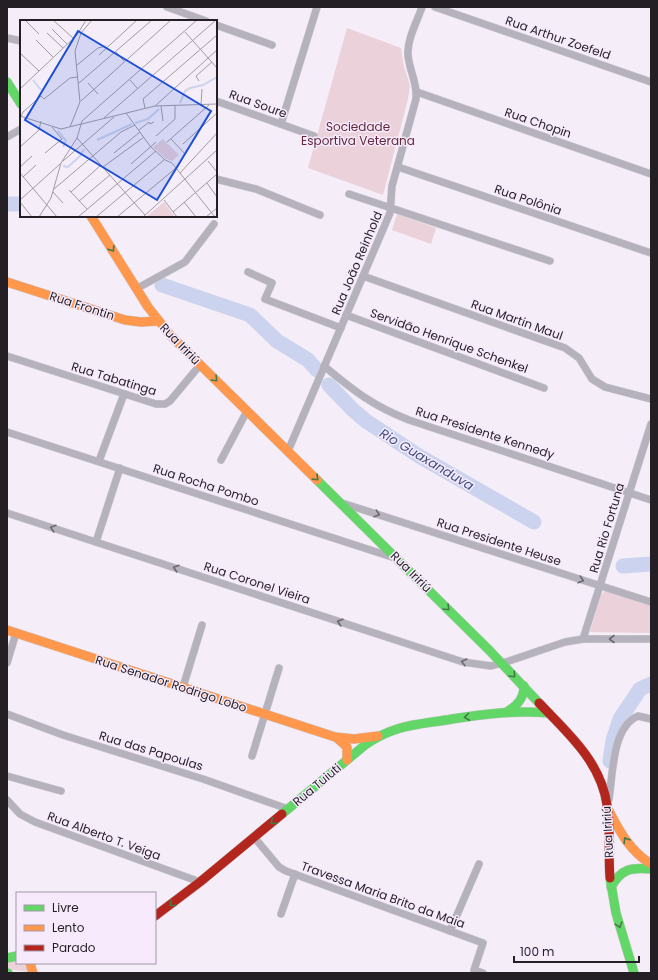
<svg xmlns="http://www.w3.org/2000/svg" width="658" height="980" viewBox="0 0 658 980" font-family="Poppins,sans-serif">
	<rect width="100%" height="100%" fill="#f5eef8"/>
	<g fill="#ead1da">
		<path d="M 347,28 L 401,48 L 404,67 L 410,85 L 408,99 L 383,195 L 308,168 Z"/>
		<path d="M 397,214 L 436,228 L 431,244 L 392,230 Z"/>
		<path d="M 606,590 L 651,603 L 651,633 L 590,632 L 601,595 Z"/>
		<path d="M 17,960 L 17,963 L 28,963 L 28,972 L 7,969 L 7,962 Z"/>
	</g>
	<g fill="none" stroke-linecap="round" stroke-linejoin="round">
		<g stroke="#cbd3ee" stroke-width="15">
			<path d="M 7,204 L 21,204"/>
			<path d="M 162,285 L 250,315 L 277,341 L 308,360 L 317,370"/>
			<path d="M 329,385 L 353,410 L 366,421 L 419,456 L 534,522"/>
			<path d="M 623,566 L 651,564"/>
			<path d="M 610,761 L 613,740 L 620,719 L 640,689 L 651,684"/>
		</g>
		<g stroke="#cecad1" stroke-width="8">
			<g id="street">
				<path d="M 167,7 L 206,21"/>
				<path d="M 435,7 L 651,82"/>
				<path d="M 216,25 L 272,45"/>
				<path d="M 7,38 L 21,41"/>
				<path d="M 417,92 L 651,174"/>
				<path d="M 216,101 L 314,136"/>
				<path d="M 281,124 L 317,7"/>
				<path d="M 7,137 L 21,129"/>
				<path d="M 398,167 L 651,253"/>
				<path d="M 216,179 L 256,189 L 320,215"/>
				<path d="M 349,194 L 550,261"/>
				<path d="M 248,272 L 272,283 L 265,299 L 341,328"/>
				<path d="M 363,276 L 565,348 L 579,358 L 592,379 L 605,387 L 651,399"/>
				<path d="M 136,289 L 185,262 L 214,224"/>
				<path d="M 346,315 L 544,388"/>
				<path d="M 7,356 L 156,404 L 165,404 L 170,401 L 200,365"/>
				<path d="M 324,366 C 354,391 373,406 409,420 L 651,500"/>
				<path d="M 7,432 L 395,558"/>
				<path d="M 288,451 L 390,213 L 392,186 L 416,99 C 418,84 409,70 408,55 C 407,39 417,22 422,7"/>
				<path d="M 221,460 L 247,411"/>
				<path d="M 99,461 L 124,394"/>
				<path d="M 342,503 L 651,602"/>
				<path d="M 7,513 L 463,662 L 491,666 L 509,661 L 565,642 L 583,639 L 651,639"/>
				<path d="M 96,542 L 120,468"/>
				<path d="M 583,639 L 651,424"/>
				<path d="M 7,663 L 16,633"/>
				<path d="M 183,687 L 202,625"/>
				<path d="M 7,714 L 63,735 L 203,779 L 288,809"/>
				<path d="M 252,756 L 279,668"/>
				<path d="M 7,776 L 61,791"/>
				<path d="M 609,799 C 613,773 612,727 638,716 L 651,719"/>
				<path d="M 7,800 L 20,814 L 35,822 L 200,882"/>
				<path d="M 254,837 L 279,867 L 286,871 L 483,943 L 474,970 L 483,973"/>
				<path d="M 281,914 L 295,874"/>
				<path d="M 450,931 L 479,864"/>
			</g>
		</g>
		<g stroke="#cecad1" stroke-width="10">
			<g id="fast">
				<path d="M 7,82 L 21,104"/>
				<path d="M 317,480 L 489,650 L 539,703"/>
				<path d="M 508,711 C 518,705 524,698 524,686"/>
				<path d="M 282,814 L 365,745 C 395,724 418,725 452,719 C 484,714 516,710 549,713"/>
				<path d="M 610,878 L 616,913 L 634,973"/>
				<path d="M 611,887 C 621,869 631,867 651,869"/>
				<path d="M 7,958 L 17,956"/>
				<path d="M 7,973 L 8,973"/>
			</g>
		</g>
		<g stroke="#cecad1" stroke-width="10">
			<g id="slow">
				<path d="M 91,216 L 148,307 L 171,336 L 317,480"/>
				<path d="M 7,282 L 125,320 L 141,322 L 158,321"/>
				<path d="M 7,630 L 335,737 L 354,739 L 378,736"/>
				<path d="M 337,738 L 347,747 L 347,760"/>
				<path d="M 609,811 C 620,832 630,851 651,864"/>
				<path d="M 30,963 L 33,973"/>
			</g>
		</g>
		<g stroke="#cecad1" stroke-width="10">
			<g id="jam">
				<path d="M 539,703 C 568,733 601,762 607,805 C 611,829 608,854 610,878"/>
				<path d="M 155,916 L 200,882 L 282,814"/>
			</g>
		</g>
		<use href="#street" stroke="#b5b2bd" stroke-width="7"/>
		<use href="#fast" stroke="#63d668" stroke-width="9"/>
		<use href="#slow" stroke="#ff974d" stroke-width="9"/>
		<use href="#jam" stroke="#b3261e" stroke-width="9"/>
	</g>
	<defs><path id="oneway-chevron" d="M-2-3.5L2.5 0L-2 3.5" fill="none" stroke-width="1.6" stroke-linecap="round" stroke-linejoin="round"/></defs>
	<g stroke="#437a46">
		<use href="#oneway-chevron" transform="translate(112 249) rotate(58)"/>
		<use href="#oneway-chevron" transform="translate(215 379) rotate(45)"/>
		<use href="#oneway-chevron" transform="translate(316 478) rotate(44)"/>
		<use href="#oneway-chevron" transform="translate(447 608) rotate(45)"/>
		<use href="#oneway-chevron" transform="translate(513 675) rotate(47)"/>
		<use href="#oneway-chevron" transform="translate(467 717) rotate(172)"/>
		<use href="#oneway-chevron" transform="translate(273 822) rotate(141)"/>
		<use href="#oneway-chevron" transform="translate(626 840) rotate(-123)"/>
		<use href="#oneway-chevron" transform="translate(172 904) rotate(142)"/>
		<use href="#oneway-chevron" transform="translate(619 925) rotate(73)"/>
	</g>
	<g stroke="#6c6871">
		<use href="#oneway-chevron" transform="translate(377 514) rotate(18)"/>
		<use href="#oneway-chevron" transform="translate(53 528) rotate(-162)"/>
		<use href="#oneway-chevron" transform="translate(176 568) rotate(-162)"/>
		<use href="#oneway-chevron" transform="translate(581 580) rotate(18)"/>
		<use href="#oneway-chevron" transform="translate(340 622) rotate(-162)"/>
		<use href="#oneway-chevron" transform="translate(612 639) rotate(-180)"/>
		<use href="#oneway-chevron" transform="translate(464 662) rotate(-166)"/>
	</g>
	<g text-anchor="middle" stroke-width="3" stroke-linejoin="round" paint-order="stroke">
		<g font-size="12" fill="#231f25" stroke="#f6eafc">
			<text transform="translate(558 38) rotate(19)" y="4">Rua Arthur Zoefeld</text>
			<text transform="translate(258 104) rotate(20)" y="4">Rua Soure</text>
			<text transform="translate(538 123) rotate(19)" y="4">Rua Chopin</text>
			<text transform="translate(528 200) rotate(19)" y="4">Rua Polônia</text>
			<text transform="translate(357 263) rotate(-67)" y="4">Rua João Reinhold</text>
			<text transform="translate(82 306) rotate(18)" y="4">Rua Frontin</text>
			<text transform="translate(517 320) rotate(20)" y="4">Rua Martin Maul</text>
			<text transform="translate(449 341) rotate(20)" y="4">Servidão Henrique Schenkel</text>
			<text transform="translate(180 344) rotate(46)" y="4">Rua Iririú</text>
			<text transform="translate(114 379) rotate(17)" y="4">Rua Tabatinga</text>
			<text transform="translate(485 433) rotate(18)" y="4">Rua Presidente Kennedy</text>
			<text transform="translate(206 485) rotate(18)" y="4">Rua Rocha Pombo</text>
			<text transform="translate(607 528) rotate(-73)" y="4">Rua Rio Fortuna</text>
			<text transform="translate(499 542) rotate(18)" y="4">Rua Presidente Heuse</text>
			<text transform="translate(411 572) rotate(45)" y="4">Rua Iririú</text>
			<text transform="translate(257 583) rotate(18)" y="4">Rua Coronel Vieira</text>
			<text transform="translate(171 684) rotate(18)" y="4">Rua Senador Rodrigo Lobo</text>
			<text transform="translate(151 751) rotate(17)" y="4">Rua das Papoulas</text>
			<text transform="translate(317 785) rotate(-40)" y="4">Rua Tuiuti</text>
			<text transform="translate(608 832) rotate(-93)" y="4">Rua Iririú</text>
			<text transform="translate(104 836) rotate(20)" y="4">Rua Alberto T. Veiga</text>
			<text transform="translate(383 895) rotate(20)" y="4">Travessa Maria Brito da Maia</text>
		</g>
		<g font-size="12" fill="#612a3b" stroke="#f6eafc">
			<text x="358" y="131">Sociedade<tspan x="358" dy="14">Esportiva Veterana</tspan></text>
		</g>
		<g font-size="13" font-style="italic" fill="#3e4e7e" stroke="#f6eafc">
			<text transform="translate(427 459) rotate(31)" y="5">Rio Guaxanduva</text>
		</g>
	</g>
	<g transform="translate(20 20)">
		<rect width="197" height="197" fill="#f5eef8"/>
		<path d="M 143,119 L 159,135 L 152,141 L 146,139 L 133,127 ZM 144,182 L 155,197 L 126,197 Z" fill="#ead1da"/>
		<path fill="none" stroke="#cbd3ee" stroke-width="2" d="M 13,60 L 21,70M 160,83 L 165,71 L 170,68 L 183,65 L 197,57M 115,103 L 128,99 L 139,89M 38,111 L 46,121 L 43,127M 77,120 L 112,104M 43,146 L 48,147 L 60,136 L 64,129"/>
		<path fill="none" stroke="#a19ba4" stroke-width="1" d="M 5,0 L 19,14M 33,0 L 53,18M 32,9 L 47,24M 165,12 L 197,48M 27,13 L 43,28M 16,20 L 33,37M 96,32 L 104,41M 0,33 L 19,51M 79,35 L 117,0M 57,45 L 78,28 L 86,26M 110,60 L 118,69M 179,61 L 176,56 L 192,42M 59,63 L 132,0M 68,63 L 78,74M 0,69 L 57,15 L 66,0M 61,81 L 151,0M 181,85 L 182,69M 135,86 L 197,30M 141,86 L 143,101M 125,88 L 123,79 L 197,15M 106,93 L 130,126 L 145,140 L 152,143 L 195,197M 0,96 L 41,109 L 135,86 L 197,84M 84,98 L 196,0M 0,99 L 3,92 L 21,76 L 24,79 L 50,58 L 57,57M 50,107 L 60,82 L 55,31 L 61,13 L 72,0M 119,110 L 129,102 L 130,104 L 134,102M 136,116 L 155,99 L 155,85M 57,118 L 125,195M 151,119 L 166,135M 147,122 L 189,85M 163,124 L 197,93M 0,127 L 19,110 L 21,101M 25,133 L 42,119 L 32,107M 94,133 L 120,112M 43,141 L 94,97M 188,141 L 197,152M 111,144 L 136,122M 0,147 L 12,136M 83,147 L 124,117M 0,153 L 37,197M 160,153 L 197,113M 3,157 L 16,145M 187,163 L 197,177M 34,169 L 101,112 L 115,105M 49,170 L 67,189M 33,172 L 43,183M 51,172 L 81,145M 0,180 L 40,144M 144,180 L 157,197M 59,181 L 90,155M 0,182 L 12,197M 164,182 L 176,197M 153,192 L 197,154M 19,197 L 31,178 L 41,143 L 57,118 L 62,101 L 177,0M 58,197 L 136,131M 76,197 L 144,140M 97,197 L 156,148M 123,197 L 197,130M 186,197 L 197,188"/>
		<path fill="#1d4ed8" fill-opacity="0.15" stroke="#1d4ed8" stroke-width="2" d="M 58,11 L 191,91 L 137,180 L 5,100 Z"/>
		<rect width="197" height="197" fill="none" stroke="#231f25" stroke-width="2"/>
	</g>
	<rect width="658" height="980" fill="none" stroke="#231f25" stroke-width="16"/>
	<rect x="16" y="892" width="140" height="72" fill="#f6eafc" stroke="#a299a6"/>
	<rect x="24" y="905" width="20" height="6" fill="#63d668" stroke="#a299a6"/>
	<text x="52" y="912" font-size="12" fill="#231f25">Livre</text>
	<rect x="24" y="925" width="20" height="6" fill="#ff974d" stroke="#a299a6"/>
	<text x="52" y="932" font-size="12" fill="#231f25">Lento</text>
	<rect x="24" y="945" width="20" height="6" fill="#b3261e" stroke="#a299a6"/>
	<text x="52" y="952" font-size="12" fill="#231f25">Parado</text>
	<path d="M514 956v6h125v-6" fill="none" stroke="#231f25" stroke-width="2"/>
	<text x="520" y="956" font-size="12" fill="#231f25" stroke="#f6eafc" stroke-width="3" paint-order="stroke">100 m</text>
</svg>
